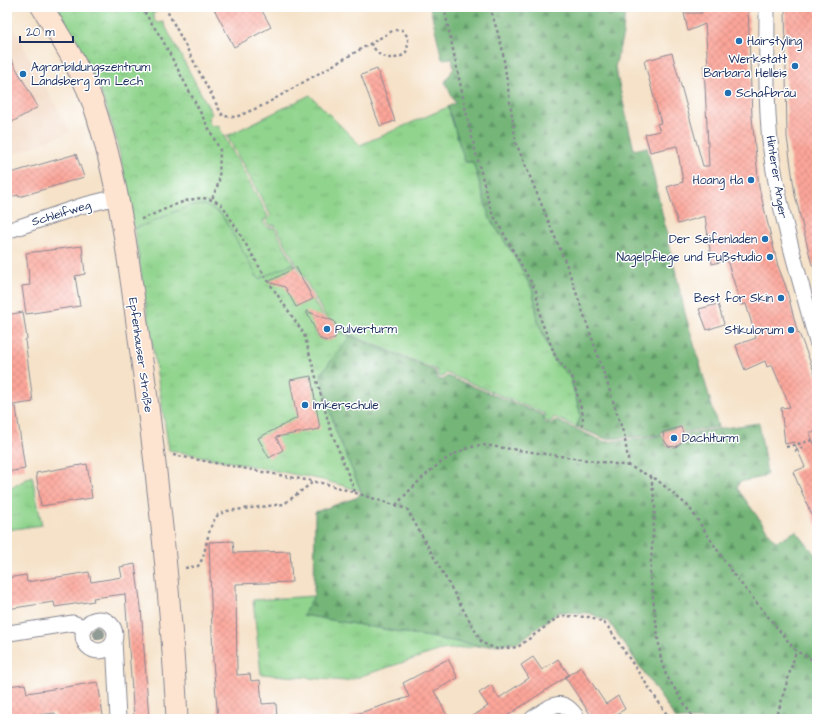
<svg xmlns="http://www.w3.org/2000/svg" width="824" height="726" viewBox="0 0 824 726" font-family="'Architects Daughter',sans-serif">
	<defs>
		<pattern id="grass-tufts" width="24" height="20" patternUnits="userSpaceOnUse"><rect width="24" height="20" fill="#90d48d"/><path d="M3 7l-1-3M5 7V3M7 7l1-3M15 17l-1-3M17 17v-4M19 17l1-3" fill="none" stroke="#7cb67c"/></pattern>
		<pattern id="forest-firs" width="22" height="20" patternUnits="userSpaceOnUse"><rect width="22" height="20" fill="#74b678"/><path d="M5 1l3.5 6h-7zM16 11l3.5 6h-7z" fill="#5e9466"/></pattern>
		<pattern id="park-crowns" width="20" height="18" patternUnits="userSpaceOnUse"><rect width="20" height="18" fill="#90d48d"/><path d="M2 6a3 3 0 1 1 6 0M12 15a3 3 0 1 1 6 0" fill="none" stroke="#7cb67c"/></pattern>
		<pattern id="building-cross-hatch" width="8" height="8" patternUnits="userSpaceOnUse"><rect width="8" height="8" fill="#fca599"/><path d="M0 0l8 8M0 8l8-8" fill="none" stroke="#d78e86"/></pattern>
	</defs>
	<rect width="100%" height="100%" fill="#fff"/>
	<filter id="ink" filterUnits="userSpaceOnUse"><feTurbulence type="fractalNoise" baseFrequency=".025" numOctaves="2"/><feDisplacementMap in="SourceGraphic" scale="8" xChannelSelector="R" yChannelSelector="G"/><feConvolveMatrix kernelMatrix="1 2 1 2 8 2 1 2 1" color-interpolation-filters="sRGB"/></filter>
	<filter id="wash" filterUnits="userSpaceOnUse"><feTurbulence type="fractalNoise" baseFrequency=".012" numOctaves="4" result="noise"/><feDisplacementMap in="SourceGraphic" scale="16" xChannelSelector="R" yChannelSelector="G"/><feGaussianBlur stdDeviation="0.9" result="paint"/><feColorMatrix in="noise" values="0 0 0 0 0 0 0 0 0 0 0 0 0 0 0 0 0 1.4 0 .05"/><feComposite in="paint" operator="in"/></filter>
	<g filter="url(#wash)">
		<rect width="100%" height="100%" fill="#f5e2c8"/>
		<path fill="#f1d5bd" d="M 7,16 L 70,132 L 7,157 Z"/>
		<g fill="url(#grass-tufts)" stroke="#568276">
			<path d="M 310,95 L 360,145 L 448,107 L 465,162 L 473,162 L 490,219 L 513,254 L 533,291 L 538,322 L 554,361 L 570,377 L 581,416 L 576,427 L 554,417 L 551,422 L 547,422 L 544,418 L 545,414 L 446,373 L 443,377 L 438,377 L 437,370 L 338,330 L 334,321 L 326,318 L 275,225 L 270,226 L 267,224 L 267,219 L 271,216 L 227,136 Z"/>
			<path d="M 205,205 L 221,214 L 259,279 L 293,263 L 324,319 L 315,329 C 316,338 322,342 331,340 L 338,331 L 350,336 L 321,374 L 335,429 L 361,491 L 323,480 L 169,450 L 134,229 L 189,206 Z"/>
			<path d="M 32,476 L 42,525 L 7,530 L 7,488 L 11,488 Z"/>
			<path d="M 314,596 L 303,615 L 481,646 L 441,650 L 346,681 L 261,674 L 253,600 Z"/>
		</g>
		<g fill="url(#forest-firs)" stroke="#48726b">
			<path d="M 430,7 L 625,7 L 623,34 L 615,67 L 634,150 L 647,147 L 685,313 L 718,427 L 683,432 L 680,427 L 661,432 L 661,435 L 606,439 L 576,427 L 581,416 L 570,377 L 554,361 L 538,322 L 533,291 L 513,254 L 490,219 L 473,162 L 465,162 L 448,107 L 455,103 L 445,82 L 454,68 L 452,58 L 442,59 Z"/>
			<path d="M 350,336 L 435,371 L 437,379 L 443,380 L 447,376 L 543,415 L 545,423 L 551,424 L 555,420 L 605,442 L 664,436 L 668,446 L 676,447 L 682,442 L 683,434 L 759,423 L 767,473 L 764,477 L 739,482 L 737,488 L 774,540 L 777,541 L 796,531 L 817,557 L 817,719 L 676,719 L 609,622 L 589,613 L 559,612 L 517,643 L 481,646 L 303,615 L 314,596 L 315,512 L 358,497 L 361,491 L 335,429 L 321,374 Z"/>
		</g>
		<path fill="url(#park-crowns)" stroke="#568276" d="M 55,7 L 155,7 L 157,11 L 153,15 L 155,21 L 157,23 L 163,22 L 212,114 L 208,118 L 210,124 L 212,126 L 218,125 L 268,216 L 264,221 L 264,224 L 269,228 L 274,227 L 293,263 L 259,279 L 221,214 L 205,205 L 189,206 L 134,229 C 126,189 121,148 107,110 C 95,74 74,40 55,7 Z"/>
		<g id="blocks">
			<g fill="url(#building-cross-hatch)">
				<path d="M 213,7 L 260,7 L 271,27 L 234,47 Z"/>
				<path d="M 701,7 L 748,7 L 752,117 L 759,187 L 778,266 L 786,287 L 798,334 L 799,333 L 817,379 L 817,432 L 809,432 L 817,450 L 817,527 L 793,472 L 805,467 L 794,442 L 785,444 L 781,408 L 790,407 L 772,365 L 767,367 L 765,361 L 745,370 L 739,355 L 736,345 L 756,338 L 746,304 L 741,305 L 727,260 L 712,264 L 705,216 L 678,224 L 667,187 L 683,182 L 677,146 L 650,152 L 645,134 L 660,131 L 657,124 L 661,123 L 644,61 L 672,53 L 703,166 L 709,166 L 704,66 L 708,66 L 705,24 L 688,31 L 684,13 L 702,13 Z"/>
				<path d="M 785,7 L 817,7 L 817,265 L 812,265 L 795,195 L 787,137 Z"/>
				<path d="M 7,52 L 38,107 L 7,125 Z"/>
				<path d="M 377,69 L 395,121 L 380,126 L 361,75 Z"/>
				<path d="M 76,154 L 84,177 L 19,197 L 18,195 L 7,198 L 7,174 Z"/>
				<path d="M 82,246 L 85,274 L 75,276 L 80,306 L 26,314 L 22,286 L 30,285 L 26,253 Z"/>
				<path d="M 296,267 L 313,299 L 296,307 L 285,287 L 268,282 Z"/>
				<path d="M 718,304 L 724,324 L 707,330 L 699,309 Z"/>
				<path d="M 306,311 L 334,321 L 338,330 L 335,338 L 328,341 L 320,339 Z"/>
				<path d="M 23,312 L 27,339 L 25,340 L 33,402 L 7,406 L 7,315 Z"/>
				<path d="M 311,376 L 320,429 L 276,437 L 283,450 L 269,458 L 258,438 L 297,418 L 290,380 Z"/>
				<path d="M 7,407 L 16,407 L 25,469 L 7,472 Z"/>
				<path d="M 681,427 L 684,436 L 682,442 L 676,447 L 668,446 L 664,440 L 663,432 Z"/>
				<path d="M 87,464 L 92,498 L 41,506 L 36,473 Z"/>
				<path d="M 233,541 L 234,553 L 290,551 L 292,582 L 236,584 L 237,675 L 250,674 L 251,681 L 260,680 L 262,704 L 276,703 L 277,719 L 218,719 L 213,662 L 209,542 Z"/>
				<path d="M 135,564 L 141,607 L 149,719 L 134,719 L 125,594 L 93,598 L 94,601 L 55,607 L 54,602 L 7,609 L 7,578 L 26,575 L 27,582 L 89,572 L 91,582 L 122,577 L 120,567 Z"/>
				<path d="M 533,657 L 542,670 L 558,659 L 569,675 L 502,719 L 469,719 L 488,706 L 479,693 L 491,685 L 499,698 L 529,678 L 521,665 Z"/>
				<path d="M 448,659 L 458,678 L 434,691 L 449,719 L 351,719 L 350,716 L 409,697 L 403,683 Z"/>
				<path d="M 581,667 L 606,704 L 618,696 L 625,709 L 614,716 L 616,719 L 587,719 L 587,717 L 590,714 L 565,677 Z"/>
				<path d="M 98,682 L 103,716 L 83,719 L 56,719 L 55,713 L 7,719 L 7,686 L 25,684 L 27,693 Z"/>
			</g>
		</g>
	</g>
	<g filter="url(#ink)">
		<use href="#blocks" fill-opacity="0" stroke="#888893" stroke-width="1"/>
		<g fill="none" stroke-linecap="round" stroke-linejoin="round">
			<g stroke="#888893" stroke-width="17">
				<g id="minor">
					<path d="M 767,7 C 767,59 765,113 773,165 C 783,225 801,283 817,342"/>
					<path d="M 7,231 L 81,206 L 117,197"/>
					<circle cx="99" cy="635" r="16"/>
					<path d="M 9,633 L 73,623 L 84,627"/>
					<path d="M 114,640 L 118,719"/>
					<path d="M 532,719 C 551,706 562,694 578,719"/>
				</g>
			</g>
			<g stroke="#888893" stroke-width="23">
				<path id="secondary" d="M 42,7 C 63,41 85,76 97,115 C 120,189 130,269 140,346 C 157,470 171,594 177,719"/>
			</g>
			<g stroke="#888893" stroke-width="2.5" stroke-dasharray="3 3" stroke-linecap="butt">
				<path d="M 141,7 L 162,39 L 220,150 L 219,182 L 212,199"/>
				<path d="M 165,7 L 220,111 L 223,116 L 236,117 L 264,105 L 394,30 L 402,30 L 408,37 C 408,41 408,46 407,50 C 403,60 386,60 379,54 C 376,51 373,47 371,44"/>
				<path d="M 444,7 L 470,130 L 491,211 L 536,291 L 541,320 L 556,358 L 572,376 L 583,415 L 582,427"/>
				<path d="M 490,7 L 502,47 L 516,143 L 567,266 L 604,373 L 625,438"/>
				<path d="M 141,219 C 161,213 192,192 212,200 C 216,201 220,204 223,206 L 266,278 L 304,334 L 330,428 L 355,492"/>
				<path d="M 625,440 L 629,466 L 656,479 L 689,507 L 734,575 L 796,651 L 817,662"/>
				<path d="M 786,447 L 817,439"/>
				<path d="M 795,451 L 802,448 L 801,444"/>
				<path d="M 173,455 L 327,484 L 407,509 L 482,643 L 497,649 L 518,647 L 557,618 L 563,616 L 589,617 L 604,623 L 608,627 L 670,719"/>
				<path d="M 651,476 L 655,506 L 650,574 L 661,660 L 666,675 L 694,719"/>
				<path d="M 396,505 C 418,481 449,448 483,445 L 629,466"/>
				<path d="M 185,568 L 198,566 C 208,554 205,529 218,515 L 227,511 L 284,504 L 313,482"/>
				<path d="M 774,719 L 780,706 L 796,651"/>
				<path d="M 815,719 L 817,706"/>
			</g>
			<use href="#minor" stroke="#fff" stroke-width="15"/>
			<use href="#secondary" stroke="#fde4d0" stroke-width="21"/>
		</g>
		<circle fill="#909b95" cx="99" cy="634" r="6"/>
	</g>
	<g fill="#1f6fb2" stroke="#fff" stroke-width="1.5">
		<circle cx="739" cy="41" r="4"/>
		<circle cx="795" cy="66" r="4"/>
		<circle cx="23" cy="74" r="4"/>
		<circle cx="728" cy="93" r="4"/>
		<circle cx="751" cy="180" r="4"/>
		<circle cx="765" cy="239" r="4"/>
		<circle cx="770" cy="257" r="4"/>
		<circle cx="781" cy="298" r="4"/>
		<circle cx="327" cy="329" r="4"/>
		<circle cx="791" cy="330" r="4"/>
		<circle cx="305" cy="405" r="4"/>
		<circle cx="674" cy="438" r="4"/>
	</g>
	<g text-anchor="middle" stroke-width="3" stroke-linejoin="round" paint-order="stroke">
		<g font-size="12" fill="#1b2f5e" stroke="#fff" text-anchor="start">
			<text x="747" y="45">Hairstyling</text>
			<text x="787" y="63" text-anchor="end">Werkstatt<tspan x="787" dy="14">Barbara Helleis</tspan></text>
			<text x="31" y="71">Agrarbildungszentrum<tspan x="31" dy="14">Landsberg am Lech</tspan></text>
			<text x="736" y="97">Schafbräu</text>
			<text x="743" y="184" text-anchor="end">Hoang Ha</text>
			<text x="757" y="243" text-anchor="end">Der Seifenladen</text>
			<text x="762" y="261" text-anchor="end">Nagelpflege und Fußstudio</text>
			<text x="773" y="302" text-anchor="end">Best for Skin</text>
			<text x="335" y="333">Pulverturm</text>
			<text x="783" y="334" text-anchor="end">Stikulorum</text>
			<text x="313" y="409">Imkerschule</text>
			<text x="682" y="442">Dachlturm</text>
		</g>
		<g font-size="12" fill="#1b2f5e" stroke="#fff">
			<text transform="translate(777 177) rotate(81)" y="4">Hinterer Anger</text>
			<text transform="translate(61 213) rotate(-17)" y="4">Schleifweg</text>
			<text transform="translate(141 355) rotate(82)" y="4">Epfenhauser Straße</text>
		</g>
	</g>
	<rect width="824" height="726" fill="none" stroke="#fff" stroke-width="24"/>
	<path d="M20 36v6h53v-6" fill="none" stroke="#1b2f5e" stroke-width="2"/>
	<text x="26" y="36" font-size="12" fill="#1b2f5e" stroke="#ffffff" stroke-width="3" paint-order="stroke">20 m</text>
</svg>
